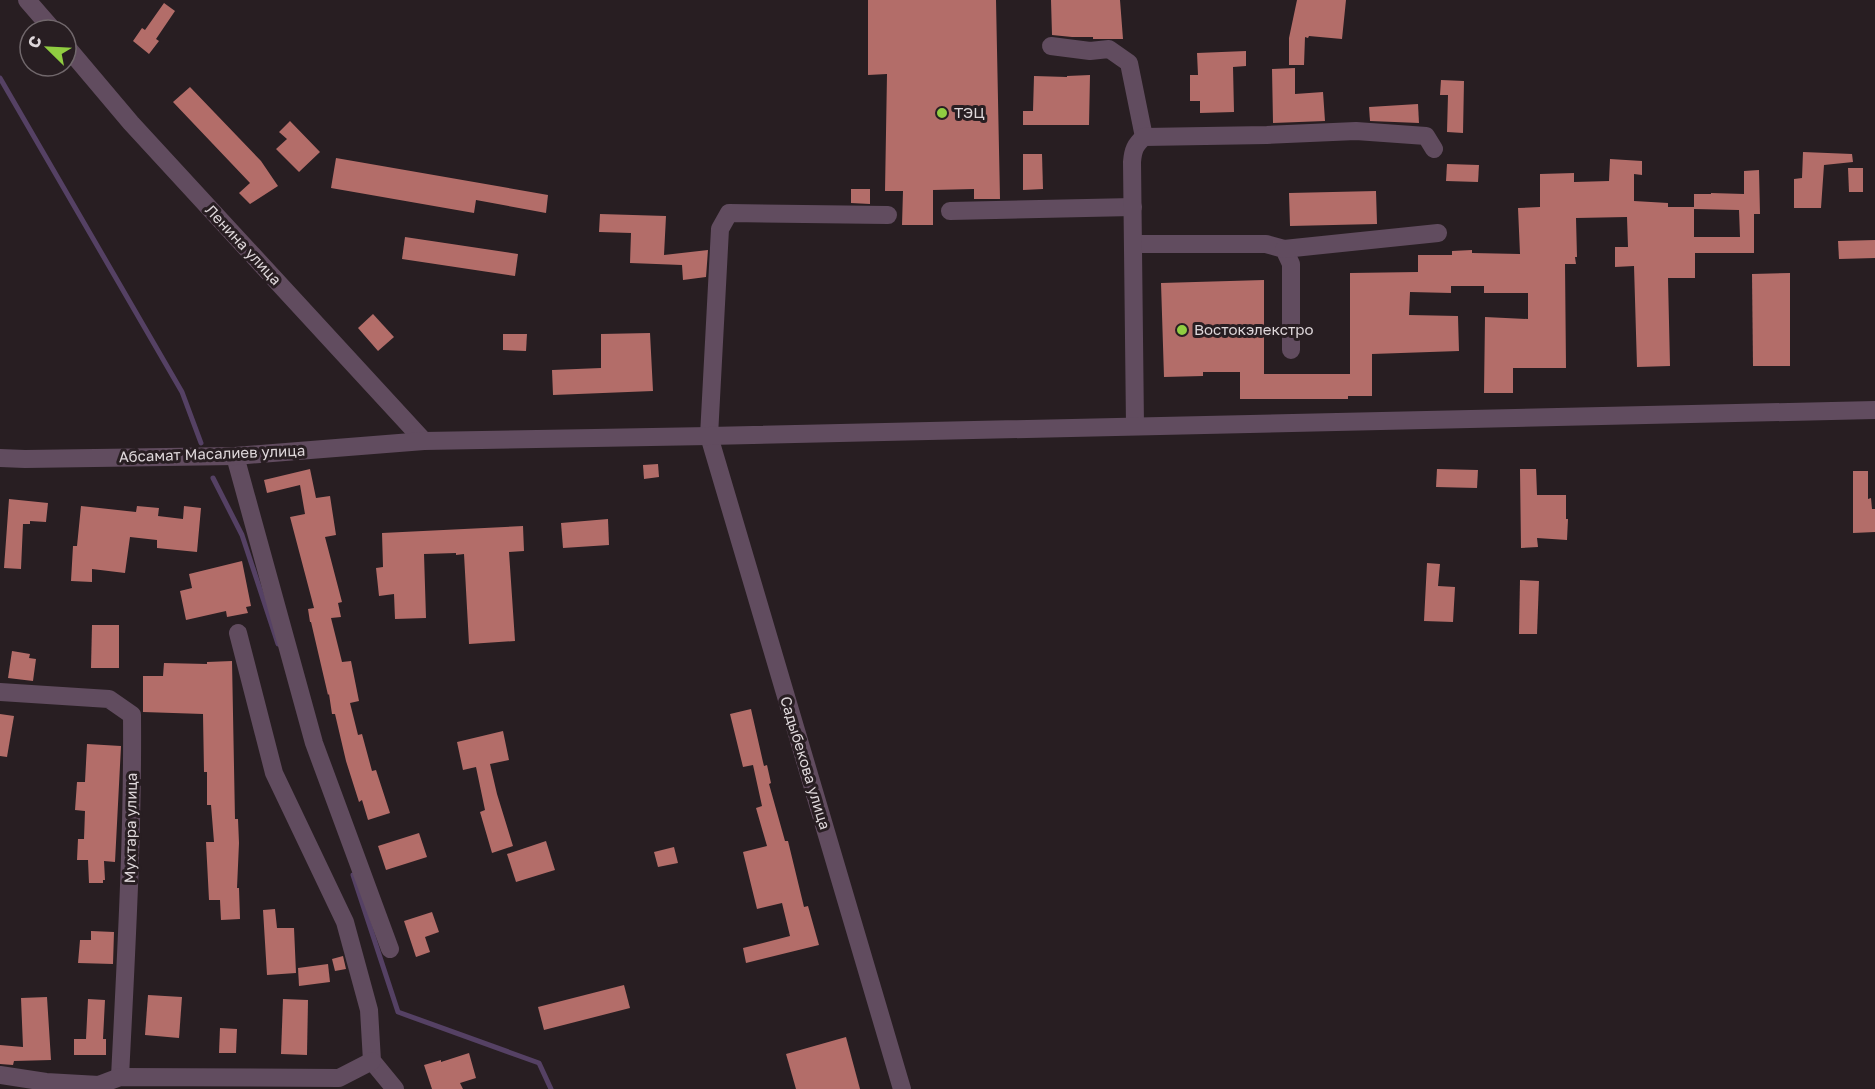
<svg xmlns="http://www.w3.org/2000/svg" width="1875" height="1089" viewBox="0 0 1875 1089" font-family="'Golos Text',sans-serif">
	<rect width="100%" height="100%" fill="#281e22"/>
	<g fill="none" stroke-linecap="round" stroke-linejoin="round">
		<g stroke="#554164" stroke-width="5">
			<path d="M 0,78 L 182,392 L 201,443"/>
			<path d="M 213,478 L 242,535 L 278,644"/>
			<path d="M 353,875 L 398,1012 L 539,1063 L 551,1089"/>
		</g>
	</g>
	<g fill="#b36d69">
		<path d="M 868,0 L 996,0 L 1000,199 L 974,199 L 974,189 L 933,190 L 933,225 L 902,225 L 903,191 L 885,191 L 887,74 L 868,75 Z"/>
		<path d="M 1051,0 L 1120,0 L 1123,39 L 1093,39 L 1093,37 L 1072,37 L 1052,35 Z"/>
		<path d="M 1297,0 L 1346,0 L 1342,39 L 1309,36 L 1308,38 L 1305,37 L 1304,65 L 1289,65 L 1289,38 Z"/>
		<path d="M 164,3 L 175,11 L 156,39 L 159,41 L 149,54 L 133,41 L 142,28 L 145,30 Z"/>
		<path d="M 1246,51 L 1246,66 L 1233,67 L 1234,112 L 1200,113 L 1200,101 L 1190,101 L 1190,75 L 1198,75 L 1197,53 Z"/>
		<path d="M 1295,68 L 1295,94 L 1323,92 L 1325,121 L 1273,123 L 1272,69 Z"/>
		<path d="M 1090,75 L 1089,125 L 1023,125 L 1023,111 L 1033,111 L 1034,76 L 1067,77 L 1067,76 Z"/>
		<path d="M 1441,80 L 1464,81 L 1463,133 L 1447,132 L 1448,95 L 1440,95 Z"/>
		<path d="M 190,87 L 261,161 L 278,186 L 250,204 L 239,193 L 250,183 L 173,102 Z"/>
		<path d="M 1418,104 L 1419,123 L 1370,121 L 1369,107 Z"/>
		<path d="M 290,121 L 320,152 L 299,172 L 276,149 L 287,139 L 279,132 Z"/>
		<path d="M 1803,152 L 1852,154 L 1853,162 L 1824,165 L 1821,208 L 1794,208 L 1794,179 L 1802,178 Z"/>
		<path d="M 1023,154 L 1042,154 L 1043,189 L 1023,190 Z"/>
		<path d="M 336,158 L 548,195 L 546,213 L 476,200 L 474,213 L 331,188 Z"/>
		<path d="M 1610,159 L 1642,161 L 1642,175 L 1634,174 L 1634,201 L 1668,203 L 1668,207 L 1694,207 L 1694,237 L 1740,237 L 1739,210 L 1694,209 L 1694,194 L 1711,194 L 1711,193 L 1744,194 L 1744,171 L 1759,170 L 1760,214 L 1754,214 L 1754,253 L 1695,253 L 1695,278 L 1668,278 L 1670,366 L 1637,367 L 1634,266 L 1615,267 L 1615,247 L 1628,247 L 1627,217 L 1576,218 L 1577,257 L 1575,257 L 1576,264 L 1565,264 L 1566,368 L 1513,368 L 1513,393 L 1484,393 L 1485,317 L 1528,319 L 1528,293 L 1484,293 L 1484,286 L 1451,286 L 1451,293 L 1410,292 L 1409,315 L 1458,316 L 1459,351 L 1372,354 L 1372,396 L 1348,396 L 1348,399 L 1240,399 L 1240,372 L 1203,372 L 1203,376 L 1164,377 L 1161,283 L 1264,280 L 1264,374 L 1350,374 L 1350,273 L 1418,272 L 1418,255 L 1452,255 L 1452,251 L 1472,250 L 1472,253 L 1520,254 L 1518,208 L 1540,207 L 1540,174 L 1574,173 L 1574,182 L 1609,181 Z"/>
		<path d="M 1447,164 L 1479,165 L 1478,182 L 1446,181 Z"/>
		<path d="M 1848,168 L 1863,168 L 1863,192 L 1849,192 Z"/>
		<path d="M 851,189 L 870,189 L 870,204 L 851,203 Z"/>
		<path d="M 1376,191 L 1377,224 L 1290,226 L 1289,193 Z"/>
		<path d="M 600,214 L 666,216 L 664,255 L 708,250 L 706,277 L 683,280 L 682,265 L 630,263 L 631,233 L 599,232 Z"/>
		<path d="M 405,237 L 518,254 L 515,276 L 402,259 Z"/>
		<path d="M 1875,240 L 1875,258 L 1839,259 L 1838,241 Z"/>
		<path d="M 1790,273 L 1790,366 L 1753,366 L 1752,274 Z"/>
		<path d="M 373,314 L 394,337 L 378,351 L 358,328 Z"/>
		<path d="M 650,333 L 653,391 L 553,395 L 552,370 L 601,368 L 601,334 Z"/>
		<path d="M 503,334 L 527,334 L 526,351 L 503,350 Z"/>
		<path d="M 658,464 L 659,477 L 644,479 L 643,465 Z"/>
		<path d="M 310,469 L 316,498 L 330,496 L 336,535 L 325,537 L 342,602 L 338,603 L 341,617 L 331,618 L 342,662 L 351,661 L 359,701 L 350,703 L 358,735 L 362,734 L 372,771 L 376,770 L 390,813 L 368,820 L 362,800 L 359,802 L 346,761 L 335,714 L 332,714 L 329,694 L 328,695 L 311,622 L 310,622 L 308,609 L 314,608 L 290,517 L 305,514 L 300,485 L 267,493 L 264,480 Z"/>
		<path d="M 1437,469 L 1478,470 L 1477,488 L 1436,487 Z"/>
		<path d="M 1520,469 L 1536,469 L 1537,495 L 1566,495 L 1566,519 L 1568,519 L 1567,540 L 1537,538 L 1538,547 L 1521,548 Z"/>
		<path d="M 1853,471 L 1868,471 L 1868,499 L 1871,498 L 1872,509 L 1875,509 L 1875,532 L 1853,533 Z"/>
		<path d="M 9,499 L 48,503 L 46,522 L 30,521 L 30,524 L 23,524 L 21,569 L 4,568 Z"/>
		<path d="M 81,506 L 136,512 L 137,506 L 159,508 L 158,516 L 183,519 L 184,506 L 201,508 L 197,552 L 157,548 L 157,540 L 130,537 L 125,573 L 92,569 L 92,582 L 71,581 L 73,546 L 77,546 Z"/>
		<path d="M 608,519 L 609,545 L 563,548 L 561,523 Z"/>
		<path d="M 523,526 L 524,551 L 509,552 L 515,641 L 469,644 L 464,554 L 456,555 L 456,553 L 424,554 L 426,618 L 395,619 L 394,594 L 379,596 L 376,568 L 383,567 L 382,533 Z"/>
		<path d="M 242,561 L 251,606 L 246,607 L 248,613 L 227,617 L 226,611 L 186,620 L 180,591 L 192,588 L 189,574 Z"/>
		<path d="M 1427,563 L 1440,564 L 1438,586 L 1455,587 L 1453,622 L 1424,621 Z"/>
		<path d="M 1520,580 L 1539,581 L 1537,634 L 1519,634 Z"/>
		<path d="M 92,625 L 119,625 L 119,668 L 91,668 Z"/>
		<path d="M 12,651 L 30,654 L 29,658 L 36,659 L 33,681 L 8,678 Z"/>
		<path d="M 232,661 L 235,819 L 238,819 L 239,843 L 237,888 L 239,888 L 240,919 L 221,920 L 220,900 L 209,900 L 206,842 L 214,842 L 211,805 L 207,805 L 207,772 L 204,772 L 203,714 L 143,712 L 143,676 L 163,676 L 164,663 L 207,664 L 207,662 Z"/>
		<path d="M 751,709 L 763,762 L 764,766 L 767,765 L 771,783 L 769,784 L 785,841 L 788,841 L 804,907 L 808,906 L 819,945 L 746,963 L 743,948 L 790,936 L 782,903 L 757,909 L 743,852 L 767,846 L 756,808 L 762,806 L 753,765 L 743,767 L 730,714 Z"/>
		<path d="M 0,714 L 14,716 L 7,757 L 0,756 Z"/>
		<path d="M 503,731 L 509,760 L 490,764 L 497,794 L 513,846 L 492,853 L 480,812 L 485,810 L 476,767 L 463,770 L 457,742 Z"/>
		<path d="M 87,744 L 121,746 L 115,862 L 104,861 L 105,880 L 103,880 L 103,883 L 89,883 L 88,860 L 77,860 L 78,839 L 84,839 L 85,811 L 75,810 L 77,782 L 85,782 Z"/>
		<path d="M 419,833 L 427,857 L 386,870 L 378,846 Z"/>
		<path d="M 546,841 L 555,870 L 516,882 L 507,854 Z"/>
		<path d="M 674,847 L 678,863 L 658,867 L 654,852 Z"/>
		<path d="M 275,909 L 277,928 L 294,928 L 296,973 L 267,975 L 263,910 Z"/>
		<path d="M 432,912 L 439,932 L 425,937 L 430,952 L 416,957 L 404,921 Z"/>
		<path d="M 91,931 L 114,932 L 113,964 L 78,963 L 80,940 L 91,940 Z"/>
		<path d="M 343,956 L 346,969 L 335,971 L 332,959 Z"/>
		<path d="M 328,964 L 330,982 L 299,986 L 298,968 Z"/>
		<path d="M 624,985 L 630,1008 L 544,1030 L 538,1007 Z"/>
		<path d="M 148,995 L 182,997 L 179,1038 L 145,1035 Z"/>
		<path d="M 47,997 L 51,1060 L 14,1061 L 13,1065 L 0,1064 L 0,1045 L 23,1047 L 21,998 Z"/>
		<path d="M 88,999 L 105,1000 L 103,1039 L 106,1039 L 106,1055 L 74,1055 L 74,1039 L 86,1039 Z"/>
		<path d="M 283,999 L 308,1000 L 307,1055 L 281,1054 Z"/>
		<path d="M 220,1028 L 237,1029 L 236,1053 L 219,1053 Z"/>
		<path d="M 846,1037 L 860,1089 L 796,1089 L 786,1054 Z"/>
		<path d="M 469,1053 L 476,1078 L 460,1083 L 463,1089 L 432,1089 L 424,1065 L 441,1060 L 441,1062 Z"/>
	</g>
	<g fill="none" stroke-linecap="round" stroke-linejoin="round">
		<g stroke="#614c5f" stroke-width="18">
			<path d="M 27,0 L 53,30"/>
			<path d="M 66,46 L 131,123 L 424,441"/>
			<path d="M 1051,46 L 1090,51 L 1109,49 L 1129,63 L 1144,137"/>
			<path d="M 950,211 L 1133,207"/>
			<path d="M 888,215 L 729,213 L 720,229 L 709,436 L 902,1089"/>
			<path d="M 1133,244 L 1266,244 L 1284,249 L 1291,264 L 1291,350"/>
			<path d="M 1284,249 L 1438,233"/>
			<path d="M 1135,426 L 1132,162 C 1133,150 1135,145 1144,137 L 1267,135 L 1356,131 L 1426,136 L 1434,149"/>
			<path d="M 235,456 L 314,743 L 390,949"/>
			<path d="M 0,458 L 25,459 L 235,456 L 424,441 L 709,436 L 1875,410"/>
			<path d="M 238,633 L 274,773 L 345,922 L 369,1010 L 372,1061 L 395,1089"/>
			<path d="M 0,692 L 109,699 L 132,715 C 133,836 126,956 120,1077"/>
			<path d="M 0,1075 L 46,1082 L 99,1085 L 120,1077 L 339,1078 L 372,1061"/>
		</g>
	</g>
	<g fill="#90cd41" stroke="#281e22" stroke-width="2">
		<circle cx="942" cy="113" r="6"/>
		<circle cx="1182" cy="330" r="6"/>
	</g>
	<g text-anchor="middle" stroke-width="6" stroke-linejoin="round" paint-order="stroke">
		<g font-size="15" fill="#ded7da" stroke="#281e22" text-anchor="start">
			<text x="954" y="118">ТЭЦ</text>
			<text x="1194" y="335">Востокэлекстро</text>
		</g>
		<g font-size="15" fill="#ded7da" stroke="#281e22">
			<text transform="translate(243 245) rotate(47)" y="5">Ленина улица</text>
			<text transform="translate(212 454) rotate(-2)" y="5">Абсамат Масалиев улица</text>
			<text transform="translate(805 763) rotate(73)" y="5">Садыбекова улица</text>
			<text transform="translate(131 828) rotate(-89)" y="5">Мухтара улица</text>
		</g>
	</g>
	<g transform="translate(48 48) rotate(294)"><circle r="28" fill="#281e22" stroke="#71686c" stroke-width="1.5"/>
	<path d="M0-4.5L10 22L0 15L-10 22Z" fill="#90cd41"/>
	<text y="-9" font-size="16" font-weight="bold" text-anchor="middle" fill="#ded7da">С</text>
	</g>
</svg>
